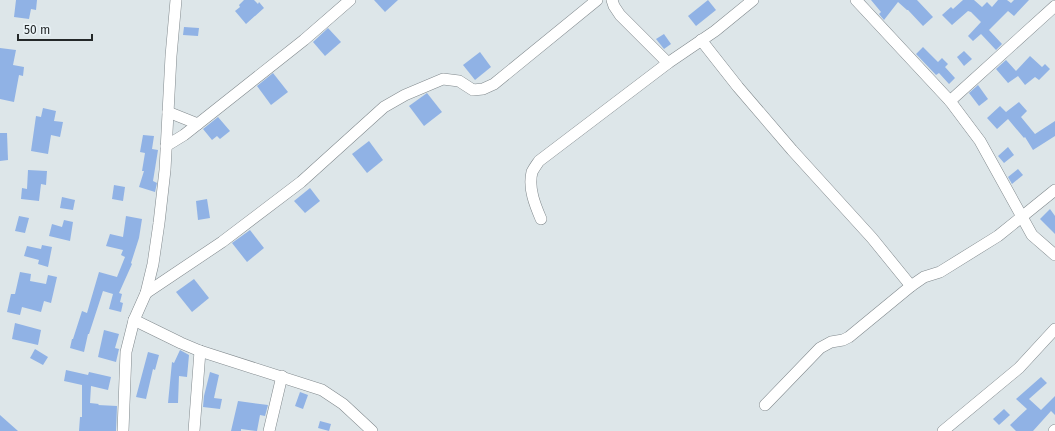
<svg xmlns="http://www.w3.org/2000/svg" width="1055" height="431" viewBox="0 0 1055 431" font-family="'Fira Sans',sans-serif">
	<rect width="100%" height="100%" fill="#dde6e9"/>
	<g fill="#90b2e5">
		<path d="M 16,0 L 37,0 L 36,10 L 31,9 L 29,19 L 14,17 Z"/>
		<path d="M 244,0 L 254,0 L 258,4 L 259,2 L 264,8 L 246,24 L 235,11 L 240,7 L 239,5 Z"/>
		<path d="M 374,0 L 398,0 L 385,12 Z"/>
		<path d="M 708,0 L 716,10 L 696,26 L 688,16 Z"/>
		<path d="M 871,0 L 917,0 L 933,17 L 923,26 L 908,10 L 907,10 L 898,2 L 884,20 L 879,14 L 881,12 Z"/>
		<path d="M 963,0 L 974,0 L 982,7 L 987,2 L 992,7 L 998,0 L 1007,0 L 1011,3 L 1014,0 L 1029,0 L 1014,16 L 1008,11 L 989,30 L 1002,44 L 996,50 L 981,34 L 973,41 L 968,36 L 981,22 L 971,12 L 968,11 L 952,25 L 942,15 L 951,7 L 953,9 Z"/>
		<path d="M 184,27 L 199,28 L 198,36 L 183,35 Z"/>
		<path d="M 328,28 L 341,42 L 325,56 L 313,42 Z"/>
		<path d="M 664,34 L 671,44 L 664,49 L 656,39 Z"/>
		<path d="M 923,47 L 938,62 L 942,58 L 948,64 L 945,67 L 955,78 L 949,84 L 939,73 L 936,75 L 916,54 Z"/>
		<path d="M 0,48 L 16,50 L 13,65 L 24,67 L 23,76 L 19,75 L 14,102 L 0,99 Z"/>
		<path d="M 964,51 L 972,59 L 964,66 L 957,57 Z"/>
		<path d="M 480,52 L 491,67 L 475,80 L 463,65 Z"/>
		<path d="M 1030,56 L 1042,67 L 1045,64 L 1050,69 L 1039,80 L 1035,77 L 1025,85 L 1018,76 L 1008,83 L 996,69 L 1006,60 L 1016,71 Z"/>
		<path d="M 273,73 L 288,92 L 271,105 L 257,86 Z"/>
		<path d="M 978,85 L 988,99 L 979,106 L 969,93 Z"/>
		<path d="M 427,93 L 442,112 L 424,126 L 409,106 Z"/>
		<path d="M 1019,102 L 1027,111 L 1021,117 L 1035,134 L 1055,121 L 1055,136 L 1033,150 L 1025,137 L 1024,138 L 1008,119 L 997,129 L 987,118 L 1000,106 L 1006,112 Z"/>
		<path d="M 43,108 L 56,111 L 54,121 L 63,122 L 60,137 L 51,135 L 48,154 L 31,151 L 36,116 L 41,117 Z"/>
		<path d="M 218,117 L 230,131 L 220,139 L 217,136 L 212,140 L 203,129 Z"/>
		<path d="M 0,133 L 7,133 L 8,160 L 0,161 Z"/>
		<path d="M 143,135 L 154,136 L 152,149 L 158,150 L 153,181 L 157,183 L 155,192 L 139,187 L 144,171 L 142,171 L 145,153 L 140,152 Z"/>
		<path d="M 369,141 L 383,160 L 367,173 L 352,154 Z"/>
		<path d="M 1008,147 L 1014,155 L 1004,163 L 998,156 Z"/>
		<path d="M 1018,169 L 1023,175 L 1012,184 L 1008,177 Z"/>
		<path d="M 28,170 L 47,171 L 46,185 L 41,184 L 39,201 L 21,199 L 22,188 L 27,189 Z"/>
		<path d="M 114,185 L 125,187 L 123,201 L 112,199 Z"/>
		<path d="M 310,188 L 320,201 L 305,213 L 294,201 Z"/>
		<path d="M 62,197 L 75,200 L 73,210 L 60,208 Z"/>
		<path d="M 207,199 L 210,218 L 198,220 L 196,201 Z"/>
		<path d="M 1050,209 L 1055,216 L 1055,234 L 1040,219 Z"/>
		<path d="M 19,216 L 29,218 L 25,233 L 15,231 Z"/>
		<path d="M 126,216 L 142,219 L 139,238 L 131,263 L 132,264 L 119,293 L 122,294 L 120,302 L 123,303 L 121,312 L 109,309 L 113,294 L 103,291 L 89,334 L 88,334 L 84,352 L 70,348 L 72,339 L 73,339 L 82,311 L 87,313 L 99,272 L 117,277 L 125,257 L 121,255 L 123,250 L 106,246 L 110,234 L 123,237 Z"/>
		<path d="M 64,220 L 73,222 L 70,241 L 49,236 L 52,224 L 62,227 Z"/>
		<path d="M 250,230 L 264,248 L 247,262 L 232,243 Z"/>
		<path d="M 42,245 L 52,247 L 48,267 L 38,264 L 39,260 L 24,256 L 27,246 L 41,249 Z"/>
		<path d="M 20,272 L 31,274 L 30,281 L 46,284 L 48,275 L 57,277 L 51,303 L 44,301 L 41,312 L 22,307 L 20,315 L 7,312 L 11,294 L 15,294 Z"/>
		<path d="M 194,279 L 209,298 L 192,312 L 176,292 Z"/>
		<path d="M 15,323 L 41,330 L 38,345 L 12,339 Z"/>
		<path d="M 104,330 L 119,334 L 115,348 L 119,349 L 116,362 L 98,357 Z"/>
		<path d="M 35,349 L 48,357 L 43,365 L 30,358 Z"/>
		<path d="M 180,350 L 189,355 L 187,377 L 179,376 L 178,403 L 168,403 L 172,362 L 174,363 Z"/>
		<path d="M 148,352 L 159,355 L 155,370 L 153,369 L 146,399 L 136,397 Z"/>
		<path d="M 66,370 L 88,375 L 89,372 L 111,377 L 108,390 L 91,386 L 90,403 L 99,404 L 98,405 L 117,406 L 116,431 L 79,431 L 80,417 L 82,417 L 82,385 L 64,381 Z"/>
		<path d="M 210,372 L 219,375 L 214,398 L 222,399 L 220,409 L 203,407 L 204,396 Z"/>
		<path d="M 1041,377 L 1047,383 L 1029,399 L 1041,410 L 1055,396 L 1055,415 L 1051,411 L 1033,431 L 1016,431 L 1010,425 L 1027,409 L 1016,399 Z"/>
		<path d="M 300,392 L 308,395 L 303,409 L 295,406 Z"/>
		<path d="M 238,401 L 268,405 L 265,416 L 260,415 L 257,431 L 241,429 L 241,431 L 231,431 Z"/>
		<path d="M 1004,409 L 1010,415 L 999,425 L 993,419 Z"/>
		<path d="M 0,415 L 18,431 L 0,431 Z"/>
		<path d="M 320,421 L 331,424 L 329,431 L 318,428 Z"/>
	</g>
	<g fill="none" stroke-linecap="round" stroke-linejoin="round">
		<g stroke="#81898d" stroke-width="12">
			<g id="minor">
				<path d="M 612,0 L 614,6 L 620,15 L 668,63"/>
				<path d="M 856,0 L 950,101 L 980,141 L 1032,235 L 1055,255"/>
				<path d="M 701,40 L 738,87 L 792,150 L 872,238 L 911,286 L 924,277 L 940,272 L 998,236 L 1055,190"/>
				<path d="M 950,101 L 1055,6"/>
				<path d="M 168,112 L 198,124"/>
				<path d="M 166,146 L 184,135 L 304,40 L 350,0"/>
				<path d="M 541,219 C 535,205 528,188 532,172 C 534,168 537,164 539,161 L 668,63 L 715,31 L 753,0"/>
				<path d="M 146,293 L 222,242 L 301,182 L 384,107 L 405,95 L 443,79 L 459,81 L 473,90 L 483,89 L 494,84 L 597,0"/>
				<path d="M 134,320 L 181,343 L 200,351 L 322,390 L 343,404 L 372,431"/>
				<path d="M 765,405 L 820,348 L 831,342 L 843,340 L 849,337 L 911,286"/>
				<path d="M 123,431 L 126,352 L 134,320 L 146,293 L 153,264 L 159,223 L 165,170 L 171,56 L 176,0"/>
				<path d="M 194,431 L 200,351"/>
				<path d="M 269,431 L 282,376"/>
				<path d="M 943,431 L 1019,368 L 1055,329"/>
				<path d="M 1054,431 L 1055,430"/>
			</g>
		</g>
		<use href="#minor" stroke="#fff" stroke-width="11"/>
	</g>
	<path d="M18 34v6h74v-6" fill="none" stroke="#242829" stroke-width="2"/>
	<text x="24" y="34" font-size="12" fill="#242829" stroke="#eaf3f7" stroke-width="3" paint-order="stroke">50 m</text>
</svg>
